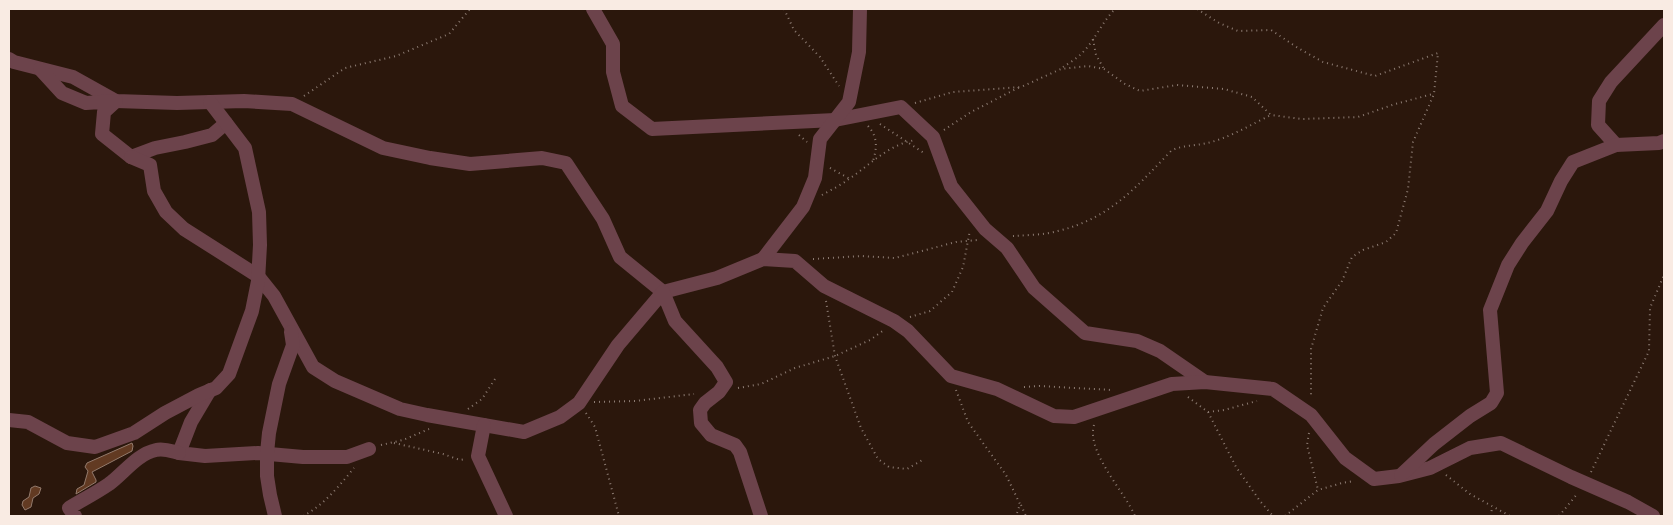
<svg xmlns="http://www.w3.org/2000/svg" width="1673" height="525" viewBox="0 0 1673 525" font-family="'Playfair Display',serif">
	<rect width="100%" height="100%" fill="#2b170c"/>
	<g fill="#623a22" stroke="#937a6c">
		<path d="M 132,443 L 133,446 L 132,451 L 92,472 L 96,480 L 96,482 L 76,494 L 77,489 L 84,485 L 88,471 L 85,467 L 87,463 Z"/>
		<path d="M 35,486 L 41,488 L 39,494 L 33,498 L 31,507 L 25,510 L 22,505 L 23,501 L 29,497 L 31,488 Z"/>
	</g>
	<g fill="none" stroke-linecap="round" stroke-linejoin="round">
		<g stroke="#8c7b72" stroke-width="2" stroke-dasharray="1 4" stroke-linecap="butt">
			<path d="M 784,9 L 794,30 L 820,57 L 839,86"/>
			<path d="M 1197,9 L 1219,23 L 1238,31 L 1271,30 L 1298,48 L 1323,62 L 1375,76 L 1438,53 L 1434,94 L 1413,142 L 1408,189 L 1396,233 L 1386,242 L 1363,250 L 1352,257 L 1342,281 L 1323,308 L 1311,349 L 1311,398"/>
			<path d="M 1093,39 L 1096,55 L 1104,69"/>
			<path d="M 1063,67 C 1068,64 1074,60 1079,56 C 1094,43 1101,23 1115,9"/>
			<path d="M 304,96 L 345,68 L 396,56 L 449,34 L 470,9"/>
			<path d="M 915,103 L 953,92 L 1021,87 L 1061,69 L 1088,66 L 1104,69 L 1125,84 L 1140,91 L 1177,85 L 1224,89 L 1252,97 L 1271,115 L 1302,119 L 1358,117 L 1395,104 L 1433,94"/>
			<path d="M 880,124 L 924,153"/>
			<path d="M 868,126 C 878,137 877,148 873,161"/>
			<path d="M 944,130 L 971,112 L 1020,87"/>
			<path d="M 799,135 L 807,142"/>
			<path d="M 830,168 L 850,179"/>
			<path d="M 822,195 C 831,190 841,185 849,179 C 871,164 889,144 916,140"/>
			<path d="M 1013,236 C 1027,235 1044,235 1058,231 C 1111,218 1136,187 1172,150 C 1184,145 1195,146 1207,143 C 1227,139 1252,124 1271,115"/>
			<path d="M 813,259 L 861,256 L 895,258 L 956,242 L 978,240"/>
			<path d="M 826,301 L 835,356 L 861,428 L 878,459 L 889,467 L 907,469 L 924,459"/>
			<path d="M 910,317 L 930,311 L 952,292 L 963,267 L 970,230"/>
			<path d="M 1024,387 L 1039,386 L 1112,390"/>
			<path d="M 738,388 L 761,384 L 795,368 L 835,356 L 870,340 L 884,330"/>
			<path d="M 956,390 L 968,422 L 1006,475 L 1020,504 L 1016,516"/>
			<path d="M 1188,397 L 1208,412 L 1236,467 L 1260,501 L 1273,516"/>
			<path d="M 594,402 L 635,401 L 694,394"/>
			<path d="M 468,409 L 482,399 L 495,379"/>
			<path d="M 1208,412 L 1224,410 L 1257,401"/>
			<path d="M 586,413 L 595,427 L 619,516"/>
			<path d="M 1094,425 C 1086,452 1125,492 1135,516"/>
			<path d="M 1309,433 L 1307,445 L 1318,490"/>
			<path d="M 394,443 L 443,454 L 460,460 L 466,459"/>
			<path d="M 381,445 L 403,440 L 429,429"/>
			<path d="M 1591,472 L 1649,351 L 1650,308 L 1664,275"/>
			<path d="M 1446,475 L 1470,494 L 1510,516"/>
			<path d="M 1021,505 L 1026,516"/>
			<path d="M 303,516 C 324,505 339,486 354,468"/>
			<path d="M 1285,516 L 1318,490 L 1342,483 L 1354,481"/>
			<path d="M 1491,516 L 1492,507"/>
			<path d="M 1559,516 L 1578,493"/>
		</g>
		<g stroke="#6c434b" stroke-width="14">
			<path d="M 593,9 L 613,44 L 613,72 L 622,106 L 652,129 L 835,120 L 901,107 L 933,137 L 951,186 L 985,229 L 1007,248 L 1034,288 L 1085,333 L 1137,341 L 1160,351 L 1205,382"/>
			<path d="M 9,59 L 14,62 L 73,77 L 116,101 L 177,103 L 244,101 L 292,104 L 383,148 L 430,158 L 470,164 L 542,158 L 566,163 L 603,219 L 620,257 L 663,292 L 717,278 L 763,259 L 795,261 L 824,286 L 894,321 L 908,331 L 951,376 L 997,389 L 1054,416 L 1074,417 L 1172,384 L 1205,382 L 1273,389 L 1311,415 L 1345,458 L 1374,479 L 1399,476 L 1430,468 L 1470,448 L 1501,443 L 1571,477 L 1628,502 L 1653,516"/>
			<path d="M 40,69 L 62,93 L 86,103 L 116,101 L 104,112 L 102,134 L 131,157 L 155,148 L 185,142 L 212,135 L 226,123"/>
			<path d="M 1616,145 L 1598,125 L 1599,101 L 1611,82 L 1664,25"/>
			<path d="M 131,157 L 150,165 L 154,191 L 166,212 L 184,229 L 258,276 L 274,296 L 313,367 L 335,381 L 400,409 L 427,415 L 524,432 L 560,417 L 579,403 L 618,345 L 663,292 L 675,321 L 717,367 L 726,382 L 719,392 L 705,403 L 700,410 L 701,423 L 711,435 L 735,445 L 740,452 L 761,516"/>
			<path d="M 763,259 L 803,207 L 815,178 L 820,139 L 849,102 L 859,52 L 860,9"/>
			<path d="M 210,390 L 191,422 L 179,453 L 205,456 L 258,453 L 303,457 L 347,457 L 369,449"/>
			<path d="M 9,420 L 28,422 L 67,443 L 95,447 L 134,433 L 165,413 L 199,395 L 216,388 L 229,374 L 252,311 L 258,281 L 260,245 L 259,212 L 245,148 L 210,102"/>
			<path d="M 484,425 L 478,456 L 506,516"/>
			<path d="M 1401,475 L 1434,444 L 1470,416 L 1491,403 L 1497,393 L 1490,310 L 1508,265 L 1522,243 L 1547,211 L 1561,181 L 1573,162 L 1616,145 L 1659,143 L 1664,141"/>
			<path d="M 75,516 L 69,508 C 82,500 96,493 109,484 C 124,473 137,454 156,450 C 164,448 171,451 179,453"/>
			<path d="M 275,516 L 270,495 L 267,476 L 267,453 L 269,433 L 279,384 L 293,345 L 291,332"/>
		</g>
	</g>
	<rect width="1673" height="525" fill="none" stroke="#f9ebe3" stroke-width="20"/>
</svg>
